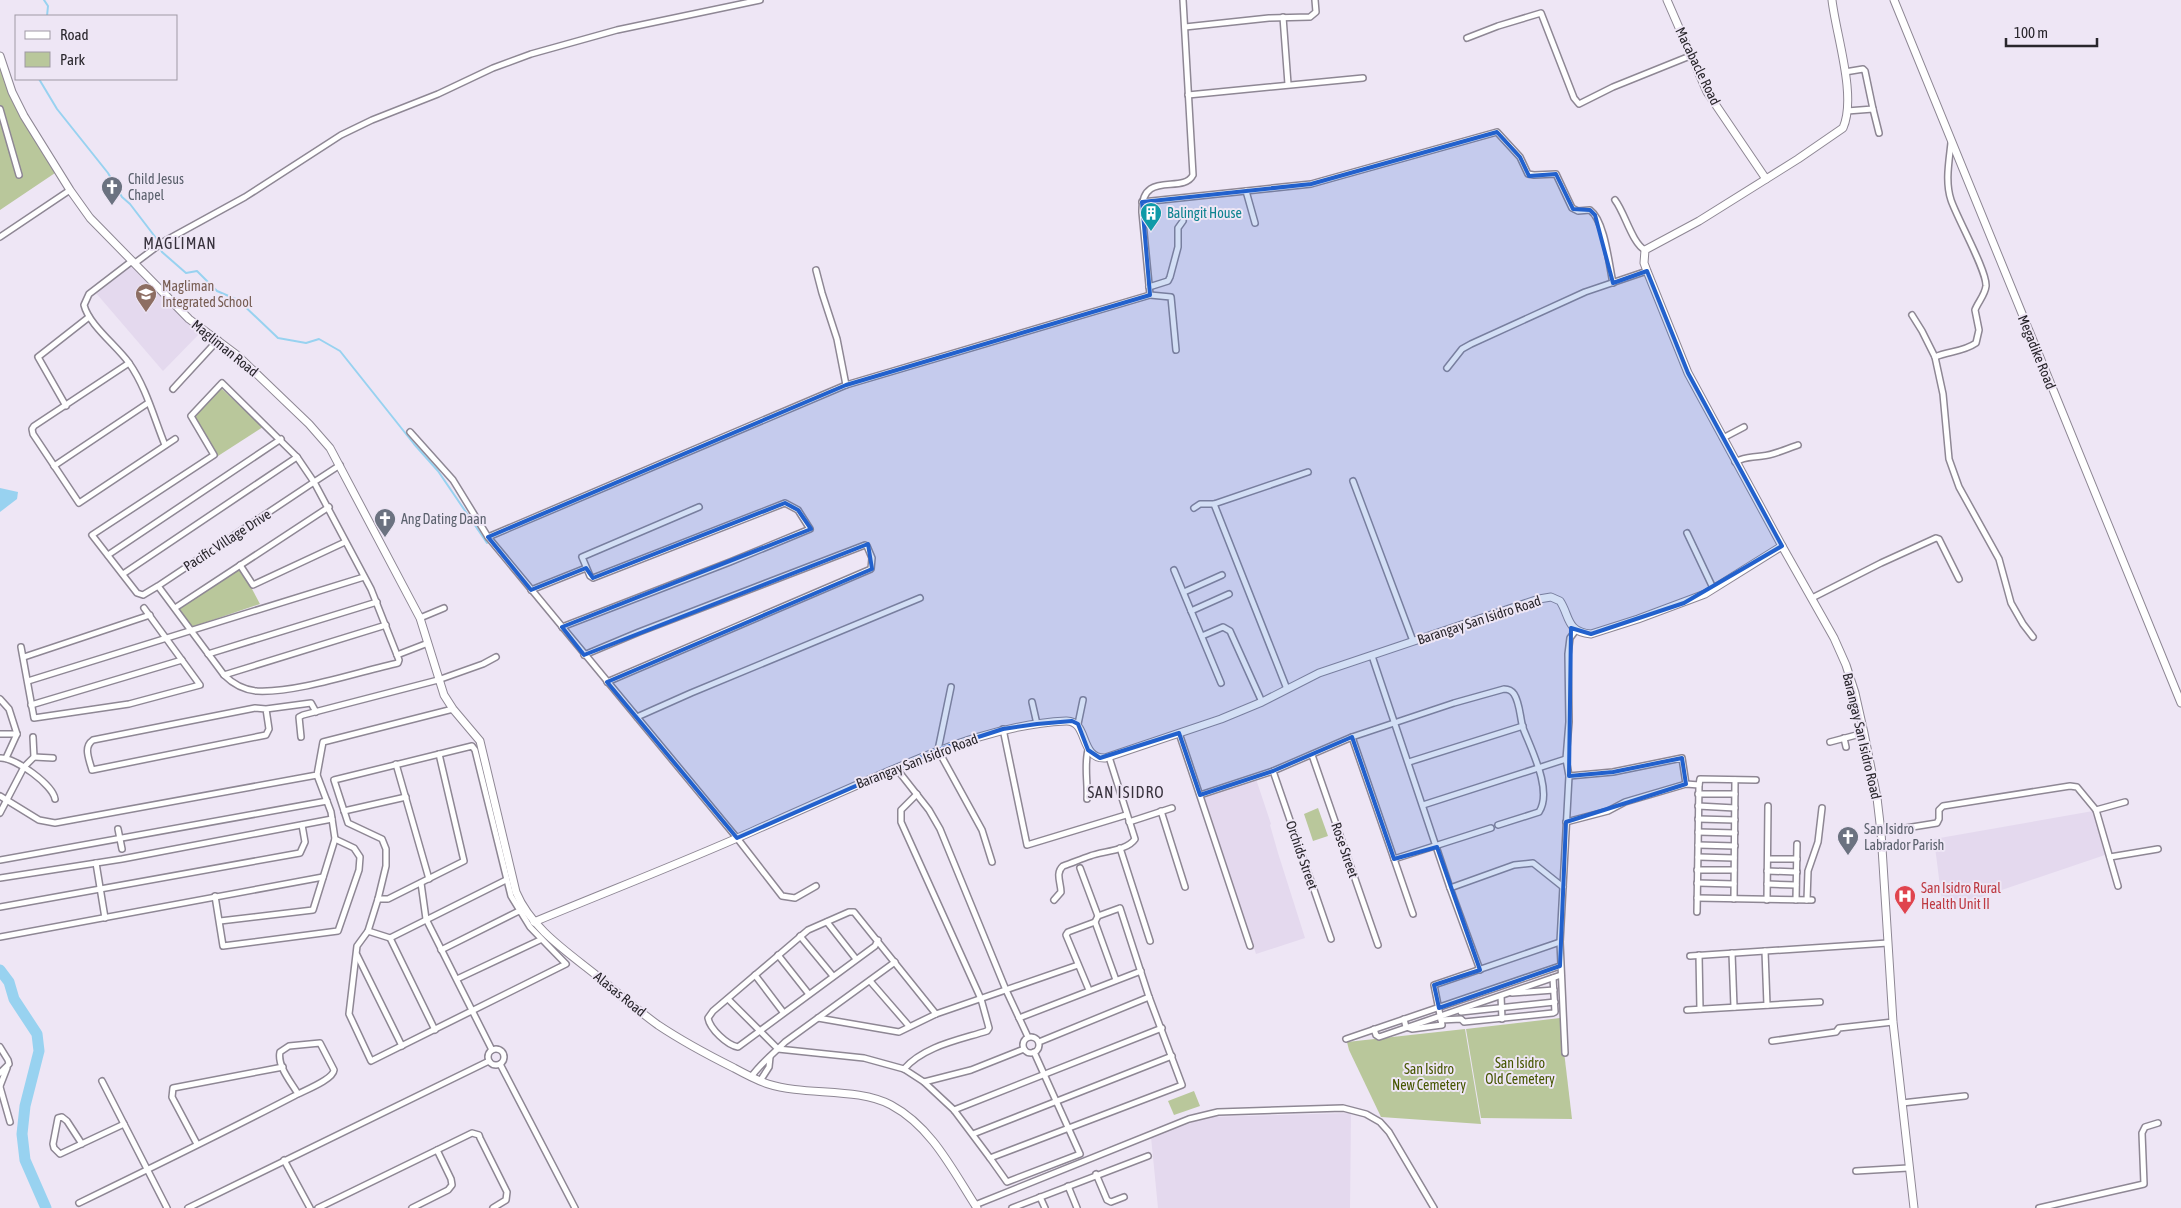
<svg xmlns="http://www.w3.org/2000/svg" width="2181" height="1208" viewBox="0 0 2181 1208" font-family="'Asap Condensed',sans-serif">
	<rect width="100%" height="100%" fill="#eee6f5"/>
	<g fill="#e4d9ee">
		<path d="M 132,266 L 199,334 L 163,371 L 96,293 Z"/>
		<path d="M 1256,779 L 1271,824 L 1270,825 L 1278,853 L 1305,938 L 1256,954 L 1204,796 Z"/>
		<path d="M 2093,811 L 2105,855 L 1943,910 L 1934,839 Z"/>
		<path d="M 1351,1113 L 1350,1208 L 1158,1208 L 1151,1137 L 1208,1117 Z"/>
	</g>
	<g fill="#b9c79b">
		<path d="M 0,56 L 12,92 L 58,171 L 0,210 Z"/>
		<path d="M 221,388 L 263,427 L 218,456 L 194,417 Z"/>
		<path d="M 241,568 L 260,604 L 192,627 L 178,608 Z"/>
		<path d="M 1318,808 L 1328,836 L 1313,841 L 1304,814 Z"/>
		<path d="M 1560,1018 L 1572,1119 L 1481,1118 L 1466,1029 Z"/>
		<path d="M 1465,1029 L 1481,1124 L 1381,1117 L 1349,1050 L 1347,1042 Z"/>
		<path d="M 1194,1091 L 1200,1106 L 1174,1115 L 1168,1101 Z"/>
	</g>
	<path fill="#98d2f0" d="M 0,488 L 18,492 L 17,499 L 0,512 Z"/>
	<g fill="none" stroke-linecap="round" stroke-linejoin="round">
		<g stroke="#98d2f0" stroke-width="2">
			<path d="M 44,0 L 48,6 L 47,16"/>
			<path d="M 39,79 L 57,109 L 108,173 L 122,197 L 130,204 L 156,238 L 162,252 L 186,273 L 197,271 L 217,291 L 238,300 L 278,338 L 306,343 L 319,339 L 340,351 L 414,444 L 438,471 L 487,543"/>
		</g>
		<path stroke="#98d2f0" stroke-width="11" d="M 0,970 L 9,982 L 14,999 L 37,1034 L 39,1051 L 25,1106 L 22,1134 L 25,1160 L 46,1208"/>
		<g stroke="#8e8794" stroke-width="8">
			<g id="street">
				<path d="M 1283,17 L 1288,84"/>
				<path d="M 1185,27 L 1269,18 L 1310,17 L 1316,12 L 1315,0"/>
				<path d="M 1467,38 L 1498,26 L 1541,13 L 1574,98 L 1579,104 L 1613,87 L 1690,56"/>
				<path d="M 1845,72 L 1863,69 L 1865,71 L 1873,109 L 1847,111"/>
				<path d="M 1188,95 L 1363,78"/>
				<path d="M 0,109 L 19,175"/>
				<path d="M 1873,109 L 1879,133"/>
				<path d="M 1246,191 L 1255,223"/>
				<path d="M 1615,200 C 1625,213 1632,243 1645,250"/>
				<path d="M 1142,202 L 1311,184 L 1497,132 L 1520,157 L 1528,174 L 1534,175 L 1556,174 L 1572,208 L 1578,211 L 1590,210 C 1605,221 1609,265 1613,283"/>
				<path d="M 0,237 L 70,190"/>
				<path d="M 132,261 L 89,294 L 84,305 C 89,325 117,346 129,363 C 146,387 154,418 165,445"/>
				<path d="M 135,263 L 163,242 L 245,197 L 341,135 L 372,120 L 438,94 L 493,68 L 531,54 L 617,30 L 760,0"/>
				<path d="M 816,270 L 822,293 L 837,339 L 846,385"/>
				<path d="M 1149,287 L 1168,281 L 1170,277 L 1178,247 L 1178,228 L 1183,221"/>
				<path d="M 1150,295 L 1171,297 L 1176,350"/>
				<path d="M 1912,315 L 1922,331 L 1935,357 L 1943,394 L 1949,459 L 1959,487 L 1999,559 L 2011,603 L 2023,624 L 2033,637"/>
				<path d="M 1935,357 C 1949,351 1963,352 1976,343 L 1979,330 L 1975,310 C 1978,302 1985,295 1986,286 C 1987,271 1957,218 1951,200 C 1945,182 1949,162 1951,143"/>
				<path d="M 129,363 L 34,426 L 32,429 L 33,434 L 79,503 L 175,439"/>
				<path d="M 1447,368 L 1462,349 L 1471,344 L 1585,292 L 1647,271"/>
				<path d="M 173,389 L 218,340"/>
				<path d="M 66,406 L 38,357 L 89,317"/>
				<path d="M 410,432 L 453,480 L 488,537 L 737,838 L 782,896 L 795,898 L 816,886"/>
				<path d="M 1723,438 L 1744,427"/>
				<path d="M 1735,462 C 1747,456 1750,458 1762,456 C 1774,455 1786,449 1798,445"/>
				<path d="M 54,466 L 148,403"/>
				<path d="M 1353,481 L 1413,641"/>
				<path d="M 1214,504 L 1287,689"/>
				<path d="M 1194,508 L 1200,504 L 1214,504 L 1308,472"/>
				<path d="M 1687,533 L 1713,588"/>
				<path d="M 488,537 L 846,385 L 1150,295 L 1142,212 C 1141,169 1183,195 1193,175 L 1183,0"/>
				<path d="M 108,555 L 281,439"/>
				<path d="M 240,565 L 253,585 L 345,542"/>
				<path d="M 1174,570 L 1221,683"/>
				<path d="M 123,574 L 297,457"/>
				<path d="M 158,586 L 224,675 C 233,684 244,690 257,691 C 297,693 358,672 398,663 L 399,660 L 371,589 L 314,482 L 297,457 L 222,383 L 191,416 L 214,455 L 92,535 L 137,593 L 143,595 L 158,586 L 314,482 L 340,465"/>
				<path d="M 531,590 L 586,568"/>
				<path d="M 1184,592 L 1222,575"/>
				<path d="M 1812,598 L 1881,563 L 1936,538 L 1939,539 L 1959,579"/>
				<path d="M 175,608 L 329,507"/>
				<path d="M 1191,611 L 1229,594"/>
				<path d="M 420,618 L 444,608"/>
				<path d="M 562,627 L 730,562 L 810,529 L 798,510 L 785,503 L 593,578 L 590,576 L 582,557 L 699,507"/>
				<path d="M 1202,636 L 1223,627 L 1230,631 L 1262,702"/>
				<path d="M 21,647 L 34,718 L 129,704 L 200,685 L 144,608"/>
				<path d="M 208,654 L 377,602"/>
				<path d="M 397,655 L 428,643"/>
				<path d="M 584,655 L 639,632 L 865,545 L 867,546 L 872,558 L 871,569 L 607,682"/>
				<path d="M 1372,656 L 1450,888 L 1480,970"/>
				<path d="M 24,657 L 150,615"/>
				<path d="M 224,675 L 386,625"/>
				<path d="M 28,681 L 364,577"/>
				<path d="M 951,687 L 938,750 L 982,830 L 992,862"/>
				<path d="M 0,699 L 9,709 L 17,734 L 6,758"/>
				<path d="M 1032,702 L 1037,724"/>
				<path d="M 31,705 L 182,660"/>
				<path d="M 266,709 L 269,729 L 266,735 L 92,770 C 89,759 83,747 93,740 L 255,708 L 266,709 L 311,703 L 316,712"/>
				<path d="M 637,717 L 691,693 L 920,598"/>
				<path d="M 1078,724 L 1083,700"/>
				<path d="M 1003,729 L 1027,845 L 1126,815"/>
				<path d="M 1179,733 L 1250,946"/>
				<path d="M 0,734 L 17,734"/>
				<path d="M 301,737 L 299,717 L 303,715 L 438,680 L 483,664 L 496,657"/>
				<path d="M 1352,737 L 1413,914"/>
				<path d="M 1844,738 L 1846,747"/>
				<path d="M 1830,742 L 1864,733"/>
				<path d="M 472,746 L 475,750 L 511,896 L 530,927 L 566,964 L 371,1061 L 349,1014 L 357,946 L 368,931 L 378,899 L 386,866 L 386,849 L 382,839 L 348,823 L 334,780 Z"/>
				<path d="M 1312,755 L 1378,945"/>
				<path d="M 34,757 L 53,758"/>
				<path d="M 0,758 C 15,757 53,785 55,799"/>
				<path d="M 1409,762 L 1523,726"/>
				<path d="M 396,764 L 429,879"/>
				<path d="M 896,768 L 929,810 L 940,829 L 1006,990 L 1028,1037"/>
				<path d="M 1273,771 L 1331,939"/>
				<path d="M 1569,776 L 1613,772 L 1682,758 L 1686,784"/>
				<path d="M 1698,794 L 1735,794"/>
				<path d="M 1200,795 L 1273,771 L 1352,737 L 1454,703 L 1504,689 C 1508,689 1512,691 1514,694 C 1520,703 1520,718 1523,728 C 1531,749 1553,791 1539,812 L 1498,825"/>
				<path d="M 0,796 L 39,820 L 55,823 L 317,775 L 323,742 L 453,709"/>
				<path d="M 1087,799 C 1088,782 1084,766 1088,750"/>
				<path d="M 1423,805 L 1566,759"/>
				<path d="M 1698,806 L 1735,808"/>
				<path d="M 2096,810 L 2125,802"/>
				<path d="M 344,811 L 406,797"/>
				<path d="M 1161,811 L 1185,887"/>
				<path d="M 0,813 L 24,767 L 34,757 L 33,737"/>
				<path d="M 1698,819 L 1735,820"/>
				<path d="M 1129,822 L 1172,808"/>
				<path d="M 1566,822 L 1608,811 L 1625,802 L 1686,784 L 1699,785"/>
				<path d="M 118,829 L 122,849"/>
				<path d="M 1698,832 L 1735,833"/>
				<path d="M 1881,832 L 1937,823 L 1939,819 L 1939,810 L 1943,806 L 2070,786 L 2077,787 L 2096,810 L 2118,886"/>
				<path d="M 1698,845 L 1735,846"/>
				<path d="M 1120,848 L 1150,941"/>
				<path d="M 1698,857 L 1734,858"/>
				<path d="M 2110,857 L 2158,849"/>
				<path d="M 1394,859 L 1491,828"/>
				<path d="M 1768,859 L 1797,859"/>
				<path d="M 0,860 L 327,801"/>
				<path d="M 96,863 L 105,918"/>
				<path d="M 1080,868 L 1098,916 L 1095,922 L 1116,980"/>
				<path d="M 1697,870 L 1734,870"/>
				<path d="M 1767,871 L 1797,872"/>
				<path d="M 0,878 L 122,859 L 332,819"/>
				<path d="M 421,883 L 426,919 L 492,1050"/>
				<path d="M 1697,883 L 1734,884"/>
				<path d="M 1767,884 L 1796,885"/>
				<path d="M 1450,888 L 1514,865 L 1533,863 L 1563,887"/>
				<path d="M 215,896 L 223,946 L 338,931 L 359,870 L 360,857 L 354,848 L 335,839"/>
				<path d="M 1697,898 L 1812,900"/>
				<path d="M 378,899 L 388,899 L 464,861 L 439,754"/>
				<path d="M 1734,899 L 1735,780"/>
				<path d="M 1054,900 L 1061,892 C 1061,883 1055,873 1063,866 C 1072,863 1081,859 1090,856 C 1103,851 1127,851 1135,839 L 1109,757"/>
				<path d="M 1767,900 L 1768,806"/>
				<path d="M 1796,900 L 1797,844"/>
				<path d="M 1807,900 L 1808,871 L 1818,842 L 1822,808"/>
				<path d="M 0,907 L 300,853 L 305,842 L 302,825"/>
				<path d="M 1697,912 L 1699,785 L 1700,779 L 1756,780"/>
				<path d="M 220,921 L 313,910 L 335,839 L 331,812 L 317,775"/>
				<path d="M 827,922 L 856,959"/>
				<path d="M 368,931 L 390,938 L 435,1030"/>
				<path d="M 800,936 L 833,976"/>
				<path d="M 0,937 L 323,877"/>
				<path d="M 390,938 L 506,880"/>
				<path d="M 878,940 L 875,946 L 738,1047 C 727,1045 710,1029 708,1018 L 713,1011 L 808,930 L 849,912 L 854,912 L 936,1014"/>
				<path d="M 441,950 L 519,911"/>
				<path d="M 1765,951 L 1767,1005"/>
				<path d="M 1732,953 L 1734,1007"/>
				<path d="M 357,955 L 402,1046"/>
				<path d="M 778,955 L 808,993"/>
				<path d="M 1699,955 L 1700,1009"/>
				<path d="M 1690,956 L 1888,943"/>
				<path d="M 755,975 L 783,1012"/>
				<path d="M 457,979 L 540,940"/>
				<path d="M 870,981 L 909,1026"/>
				<path d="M 1089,990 L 1066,935 L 1068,932 L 1095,922"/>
				<path d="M 1512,993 L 1554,990"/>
				<path d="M 1501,996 L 1502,1019"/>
				<path d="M 728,999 L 778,1049 L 864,1058 L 904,1069 L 924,1082 L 971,1070 L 1024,1049"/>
				<path d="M 1687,1010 L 1820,1002"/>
				<path d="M 1461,1012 L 1555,1002"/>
				<path d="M 818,1018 L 899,1032 L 936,1014 L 1078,965"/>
				<path d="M 1019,1018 L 1141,971"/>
				<path d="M 1404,1019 L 1406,1027 L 1412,1029 L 1442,1025 L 1434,985 L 1560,942"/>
				<path d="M 1441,1020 L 1461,1019 L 1464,1022 L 1553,1013 L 1555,1012 L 1553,978"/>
				<path d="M 1374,1029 L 1376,1035 L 1379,1037 L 1561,975"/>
				<circle cx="1031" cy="1045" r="8"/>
				<path d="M 1346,1039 L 1560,966"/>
				<path d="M 1772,1041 L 1836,1032 L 1839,1028 L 1893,1022"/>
				<path d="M 1039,1042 L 1149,997"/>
				<path d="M 0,1047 L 8,1060 L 9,1064 L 0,1073"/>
				<circle cx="496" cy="1057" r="8"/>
				<path d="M 1565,1053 L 1560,942 L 1569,776 L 1566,759 L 1569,722 L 1568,654 L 1570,638 L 1576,630"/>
				<path d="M 500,1064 L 575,1208"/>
				<path d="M 904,1069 C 924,1046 959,1040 987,1031 L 989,1028 L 981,999 L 901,822 L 901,810 L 917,794"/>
				<path d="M 751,1077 C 761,1063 773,1054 785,1042 L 895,962"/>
				<path d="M 102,1081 L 167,1208"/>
				<path d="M 760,1081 L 769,1067 L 770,1057"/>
				<path d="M 924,1082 L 954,1110 L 990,1158 L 1182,1085 L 1149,997 L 1120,908 L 1098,916"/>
				<path d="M 0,1086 L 7,1068"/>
				<path d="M 0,1087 L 10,1122"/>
				<path d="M 1902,1103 L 1965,1096"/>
				<path d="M 954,1110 L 1162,1028"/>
				<path d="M 973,1134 L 1172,1056"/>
				<path d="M 82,1144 L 67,1121 L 62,1117 L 58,1118 L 53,1144 L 54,1148 L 60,1154 L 124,1124"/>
				<path d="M 197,1144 L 172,1097 L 173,1088 L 283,1067"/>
				<path d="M 990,1158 L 1007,1182 L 1080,1154 L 1034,1052"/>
				<path d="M 284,1160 L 310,1208"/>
				<path d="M 1856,1171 L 1908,1168"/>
				<path d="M 1096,1174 L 1107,1200 L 1111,1202 L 1124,1197"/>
				<path d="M 1068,1186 L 1077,1208"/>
				<path d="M 1040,1197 L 1045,1208"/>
				<path d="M 79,1203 C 151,1168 223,1133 294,1096 C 303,1091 333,1080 334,1070 L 320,1043 L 289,1046 L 280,1052 C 277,1066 291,1082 298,1094"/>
				<path d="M 975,1205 L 1189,1119 L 1218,1112 L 1343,1108 L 1366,1114 L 1380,1122 L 1389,1132 L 1434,1208"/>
				<path d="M 188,1208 L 489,1061"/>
				<path d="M 318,1208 L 472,1133 L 479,1135 L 480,1138 L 507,1192 L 506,1200 L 493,1208"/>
				<path d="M 412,1208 L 448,1190 L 452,1185 L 451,1179 L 437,1150"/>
				<path d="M 1012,1208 L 1148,1156"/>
				<path d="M 2039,1208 L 2144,1184 L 2142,1133 L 2145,1127 L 2158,1123"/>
			</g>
		</g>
		<g stroke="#8e8794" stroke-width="9">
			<g id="secondary">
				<path d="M 1667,0 L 1707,92 L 1766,179"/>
				<path d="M 1894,0 L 2181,703"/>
				<path d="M 0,56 L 12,92 L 24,116 L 70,190 L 90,218 L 189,319 L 237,355 L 309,424 L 330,448 L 420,618 L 444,695 L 453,709 L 480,741 L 516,892 C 531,928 566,951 596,975 C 617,992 637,1010 658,1025 C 682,1041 708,1055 734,1068 C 745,1074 756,1080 768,1084 C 806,1096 857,1087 891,1105 C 932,1127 953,1171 977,1208"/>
				<path d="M 1782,546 L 1688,373 L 1647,271 L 1644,263 L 1645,250 L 1699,221 L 1798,159 L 1843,128 C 1857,96 1836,35 1832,0"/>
				<path d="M 534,922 C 606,892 679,864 751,832 C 798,811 845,790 892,770 C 948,746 1004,724 1066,721 C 1089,720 1079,759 1105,758 L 1221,719 L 1262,702 L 1319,673 L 1539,599 L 1551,597 L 1560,601 C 1570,616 1566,632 1591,634 L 1638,619 L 1705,594 L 1782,546 L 1834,638 L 1846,665 L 1855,693 L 1864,733 L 1877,798 L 1881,832 L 1893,1022 L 1914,1208"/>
			</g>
		</g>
		<use href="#street" stroke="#fff" stroke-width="5"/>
		<use href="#secondary" stroke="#fff" stroke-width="7"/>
	</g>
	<path fill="#2261cd" fill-opacity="0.2" stroke="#2261cd" stroke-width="4" stroke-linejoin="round" d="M 1497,132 L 1520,157 L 1529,176 L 1556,174 L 1573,209 L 1590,210 L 1595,215 L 1613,283 L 1647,271 L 1688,373 L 1782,546 L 1684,603 L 1591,634 L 1571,628 L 1569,776 L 1613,772 L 1682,758 L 1686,784 L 1566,822 L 1560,966 L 1439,1008 L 1434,985 L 1480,970 L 1437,847 L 1394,859 L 1352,737 L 1273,771 L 1200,795 L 1179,733 L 1100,758 L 1088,750 L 1078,724 L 1072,721 L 1037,724 L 1003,729 L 938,750 L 737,838 L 607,682 L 872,569 L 868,544 L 584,655 L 562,627 L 811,529 L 798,510 L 785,503 L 593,578 L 586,568 L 531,590 L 488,537 L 846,385 L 1150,295 L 1142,202 L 1311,184 Z"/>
	<defs>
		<g id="church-pin" transform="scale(1.125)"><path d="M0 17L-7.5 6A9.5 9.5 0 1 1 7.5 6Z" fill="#6b7280" stroke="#eee6f5"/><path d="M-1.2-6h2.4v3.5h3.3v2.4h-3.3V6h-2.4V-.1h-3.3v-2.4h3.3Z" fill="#fff"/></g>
		<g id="building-pin" transform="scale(1.125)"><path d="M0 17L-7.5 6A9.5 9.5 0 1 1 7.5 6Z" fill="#0f9aa8" stroke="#eee6f5"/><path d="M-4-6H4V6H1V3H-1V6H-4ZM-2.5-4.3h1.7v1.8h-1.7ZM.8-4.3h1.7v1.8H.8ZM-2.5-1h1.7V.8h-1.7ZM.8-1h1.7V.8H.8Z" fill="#fff"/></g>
		<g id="school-pin" transform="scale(1.125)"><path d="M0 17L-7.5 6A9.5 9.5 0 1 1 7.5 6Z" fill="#8d6e63" stroke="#eee6f5"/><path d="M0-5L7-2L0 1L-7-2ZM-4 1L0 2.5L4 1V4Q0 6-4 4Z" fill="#fff"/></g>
		<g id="hospital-pin" transform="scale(1.125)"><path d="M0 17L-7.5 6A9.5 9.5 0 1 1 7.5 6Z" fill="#e0444e" stroke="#eee6f5"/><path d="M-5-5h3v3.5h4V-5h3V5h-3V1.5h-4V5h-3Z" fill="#fff"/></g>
	</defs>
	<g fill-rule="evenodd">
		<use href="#church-pin" x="112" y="187"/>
		<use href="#building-pin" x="1151" y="213"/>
		<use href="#school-pin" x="146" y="294"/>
		<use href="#church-pin" x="385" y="519"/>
		<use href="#church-pin" x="1848" y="837"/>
		<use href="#hospital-pin" x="1905" y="896"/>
	</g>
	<g text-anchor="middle" stroke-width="4" stroke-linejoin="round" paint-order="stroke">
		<g font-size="14" fill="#29262c" stroke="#eee6f5">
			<text transform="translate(1698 66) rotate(64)" y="5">Macabacle Road</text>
			<text transform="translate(225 348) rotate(39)" y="5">Magliman Road</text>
			<text transform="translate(2037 352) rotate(68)" y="5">Megadike Road</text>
			<text transform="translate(227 540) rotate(-33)" y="5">Pacific Village Drive</text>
			<text transform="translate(1479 620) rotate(-18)" y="5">Barangay San Isidro Road</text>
			<text transform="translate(1862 736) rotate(77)" y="5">Barangay San Isidro Road</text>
			<text transform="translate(917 761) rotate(-21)" y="5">Barangay San Isidro Road</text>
			<text transform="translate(1345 850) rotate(71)" y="5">Rose Street</text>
			<text transform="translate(1302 855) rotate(71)" y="5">Orchids Street</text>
			<text transform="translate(620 994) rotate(39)" y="5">Alasas Road</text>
		</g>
		<g font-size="14" fill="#5b616d" stroke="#eee6f5" text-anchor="start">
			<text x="128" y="184">Child Jesus<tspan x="128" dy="16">Chapel</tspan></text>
			<text x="401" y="524">Ang Dating Daan</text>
			<text x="1864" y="834">San Isidro<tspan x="1864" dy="16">Labrador Parish</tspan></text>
		</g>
		<g font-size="14" fill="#0d838f" stroke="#eee6f5" text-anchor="start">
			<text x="1167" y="218">Balingit House</text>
		</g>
		<g font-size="14" fill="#785e54" stroke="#eee6f5" text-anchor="start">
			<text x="162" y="291">Magliman<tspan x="162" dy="16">Integrated School</tspan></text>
		</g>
		<g font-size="14" fill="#be3a42" stroke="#eee6f5" text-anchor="start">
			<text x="1921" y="893">San Isidro Rural<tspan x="1921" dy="16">Health Unit II</tspan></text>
		</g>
		<g font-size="14" fill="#465600" stroke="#eee6f5">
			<text x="1520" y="1068">San Isidro<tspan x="1520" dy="16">Old Cemetery</tspan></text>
			<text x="1429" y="1074">San Isidro<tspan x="1429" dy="16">New Cemetery</tspan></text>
		</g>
		<g font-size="16" letter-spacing="1" fill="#38323d" stroke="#eee6f5">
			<text x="180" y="249">MAGLIMAN</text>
			<text x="1126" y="798">SAN ISIDRO</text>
		</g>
	</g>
	<rect x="15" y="15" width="162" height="65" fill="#eee6f5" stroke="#9f99a5"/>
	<rect x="25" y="31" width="25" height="8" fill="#ffffff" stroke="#9f99a5"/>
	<text x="60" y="40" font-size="15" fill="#29262c">Road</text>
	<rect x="25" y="52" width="25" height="15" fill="#b9c79b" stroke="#9f99a5"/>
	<text x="60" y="65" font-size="15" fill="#29262c">Park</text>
	<path d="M2006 38v8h91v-8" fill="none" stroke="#29262c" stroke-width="2.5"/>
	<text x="2014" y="38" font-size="15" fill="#29262c" stroke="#eee6f5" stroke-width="4" paint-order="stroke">100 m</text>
</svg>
